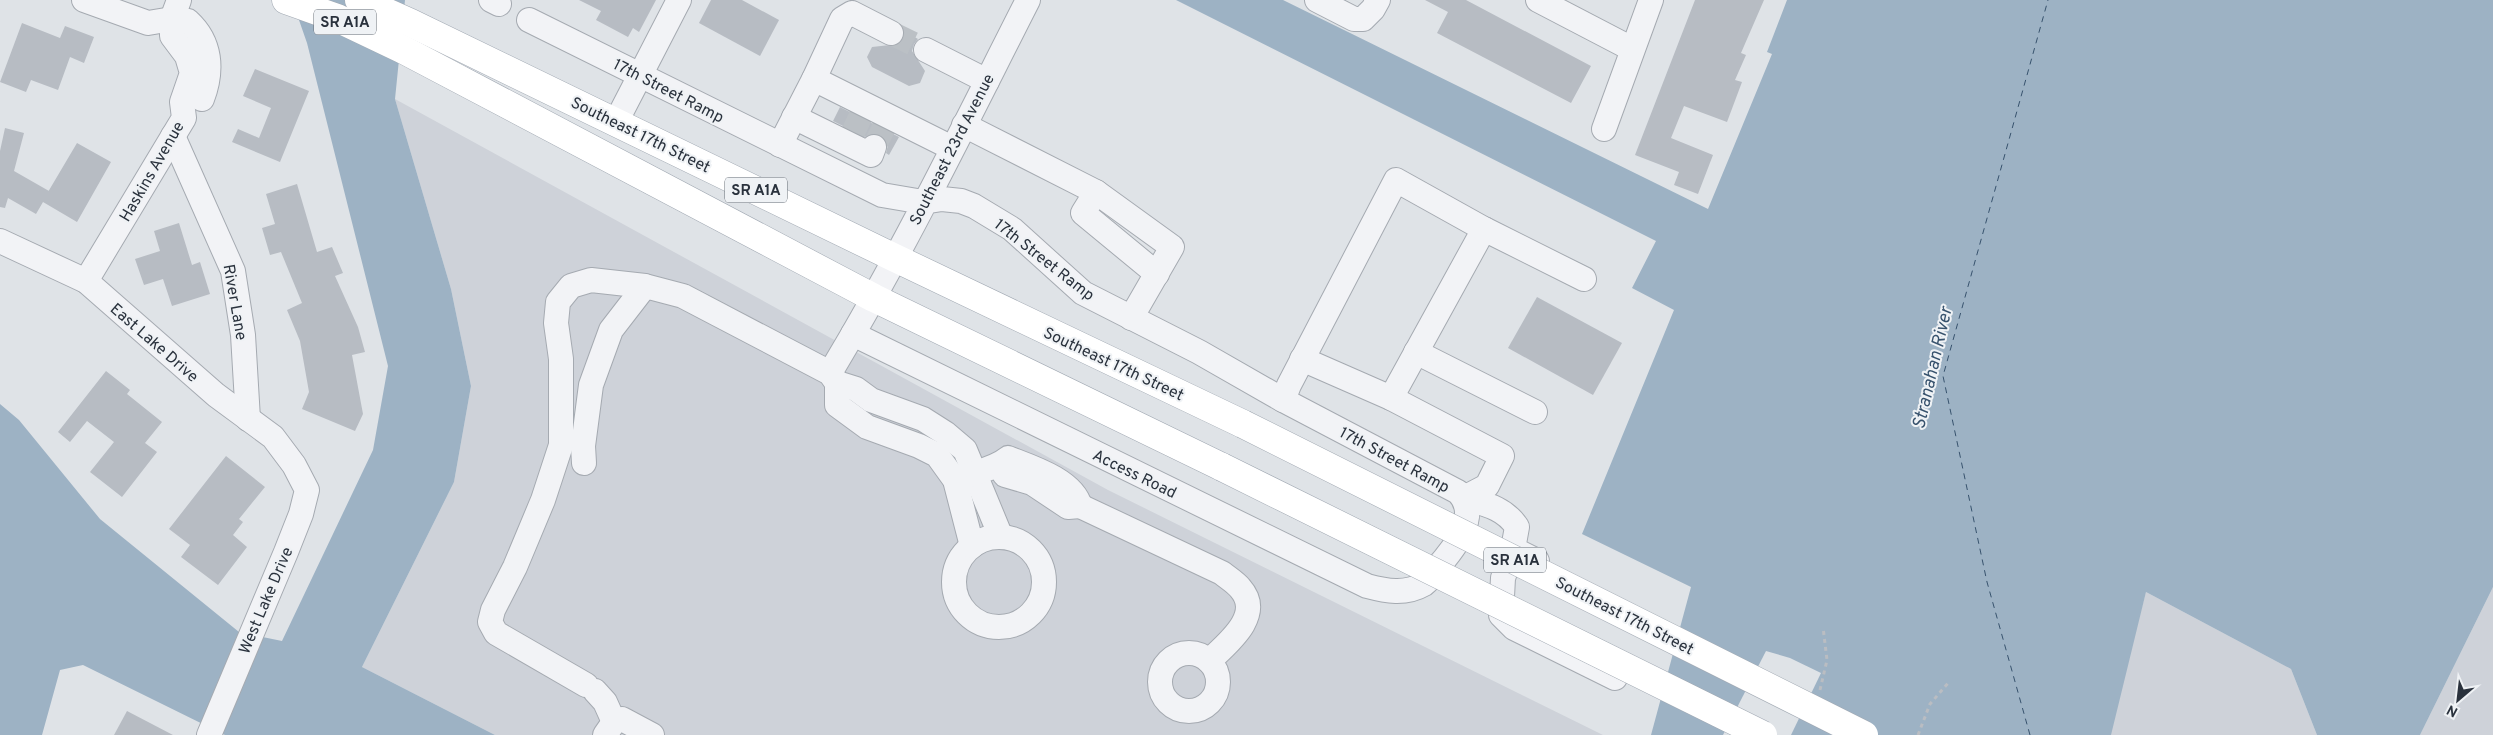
<svg xmlns="http://www.w3.org/2000/svg" width="2493" height="735" viewBox="0 0 2493 735" font-family="Overpass,sans-serif">
	<rect width="100%" height="100%" fill="#dfe3e7"/>
	<g fill="#ced2d9">
		<path d="M 395,99 L 1108,490 L 1603,735 L 495,735 L 362,667 L 454,482 L 471,386 L 451,289 Z"/>
		<path d="M 2493,587 L 2493,735 L 2420,735 Z"/>
		<path d="M 2146,592 L 2291,669 L 2317,735 L 2108,735 Z"/>
	</g>
	<g fill="#9db2c4">
		<path d="M 292,0 L 405,0 L 395,99 L 451,289 L 471,386 L 454,482 L 362,667 L 495,735 L 225,735 L 83,665 L 60,670 L 42,735 L 0,735 L 0,404 L 19,420 L 100,519 L 239,632 L 282,641 L 373,450 L 388,366 L 307,43 Z"/>
		<path d="M 1176,0 L 1283,0 L 1708,209 L 1772,54 L 1767,52 L 1787,0 L 2493,0 L 2493,587 L 2420,735 L 2317,735 L 2291,669 L 2146,592 L 2111,735 L 1651,735 L 1691,587 L 1582,534 L 1674,310 L 1632,288 L 1656,241 Z"/>
	</g>
	<path fill="#dfe3e7" d="M 1766,651 L 1790,658 L 1821,673 L 1791,735 L 1723,735 Z"/>
	<g fill="none" stroke-linecap="round" stroke-linejoin="round">
		<path stroke="#37526d" stroke-width="1" stroke-dasharray="6 5" stroke-linecap="butt" d="M 2030,735 L 1987,582 L 1943,376 L 2048,0"/>
	</g>
	<g fill="#b7bcc3">
		<path d="M 579,0 L 656,0 L 639,32 L 633,28 L 628,37 L 596,20 L 601,11 Z"/>
		<path d="M 711,0 L 742,0 L 779,20 L 760,56 L 699,23 Z"/>
		<path d="M 1425,0 L 1466,0 L 1591,66 L 1571,103 L 1437,33 L 1448,12 Z"/>
		<path d="M 1695,0 L 1764,0 L 1741,53 L 1746,55 L 1735,80 L 1742,82 L 1727,122 L 1684,106 L 1671,138 L 1713,155 L 1698,194 L 1674,185 L 1679,172 L 1635,155 Z"/>
		<path d="M 22,23 L 60,38 L 65,26 L 94,37 L 84,63 L 70,57 L 58,90 L 31,80 L 26,92 L 0,82 Z"/>
		<path d="M 904,31 L 918,39 L 914,44 L 912,51 L 925,71 L 920,83 L 909,86 L 872,67 L 867,57 L 872,47 L 899,44 L 903,39 Z"/>
		<path d="M 255,69 L 309,91 L 280,162 L 232,142 L 238,129 L 259,138 L 271,108 L 243,96 Z"/>
		<path d="M 840,107 L 899,137 L 889,155 L 886,153 L 888,145 L 885,139 L 879,134 L 871,134 L 865,137 L 833,121 Z"/>
		<path d="M 5,128 L 24,133 L 14,171 L 49,191 L 48,192 L 77,143 L 111,162 L 77,222 L 43,202 L 36,214 L 8,198 L 5,208 L 0,207 L 0,151 Z"/>
		<path d="M 297,184 L 317,252 L 332,247 L 343,273 L 335,276 L 358,327 L 365,352 L 352,355 L 363,414 L 355,431 L 302,409 L 309,392 L 300,341 L 287,310 L 302,303 L 281,252 L 270,255 L 262,228 L 275,224 L 266,194 Z"/>
		<path d="M 179,223 L 192,265 L 200,262 L 210,294 L 172,306 L 163,279 L 144,285 L 135,259 L 160,251 L 154,231 Z"/>
		<path d="M 1537,297 L 1622,343 L 1593,395 L 1508,348 Z"/>
		<path d="M 106,371 L 130,390 L 127,394 L 162,422 L 145,443 L 157,452 L 122,497 L 90,472 L 114,442 L 87,421 L 70,442 L 58,432 Z"/>
		<path d="M 226,456 L 265,487 L 239,519 L 243,522 L 233,535 L 247,547 L 218,585 L 181,557 L 190,545 L 169,529 Z"/>
		<path d="M 127,711 L 173,735 L 114,735 Z"/>
	</g>
	<g fill="none" stroke-linecap="round" stroke-linejoin="round">
		<g stroke="#bbc0c5" stroke-width="24" stroke-dasharray="24 12" stroke-linecap="butt">
			<path d="M 891,33 L 926,50"/>
			<path d="M 852,135 L 862,113"/>
			<path d="M 874,147 L 885,125"/>
		</g>
		<g stroke="#a5aab1" stroke-width="26">
			<g id="minor">
				<path d="M 84,0 L 148,23 L 172,19 L 188,21 C 211,42 213,70 202,99"/>
				<path d="M 491,0 L 499,4"/>
				<path d="M 1317,0 L 1354,19 L 1363,19 L 1373,9 L 1378,0"/>
				<path d="M 1538,0 L 1632,49"/>
				<path d="M 529,20 L 882,195 L 923,202 L 942,199 L 961,201 L 974,206 L 1012,229 L 1083,293 L 1199,352 L 1283,400 L 1458,492 C 1482,515 1453,550 1436,569 C 1433,574 1428,581 1424,584 C 1405,595 1386,591 1367,586 L 853,334 C 916,225 971,112 1028,0"/>
				<path d="M 926,50 L 987,81"/>
				<path d="M 814,79 L 842,19 L 852,13 L 891,33"/>
				<path d="M 794,117 L 871,155 L 874,147"/>
				<path d="M 616,122 L 679,0"/>
				<path d="M 964,125 L 1096,192 L 1172,247 L 1131,318"/>
				<path d="M 1604,129 L 1651,0"/>
				<path d="M 173,136 L 233,271 L 243,335 L 248,419"/>
				<path d="M 780,145 L 814,79 L 952,148"/>
				<path d="M 1096,192 L 1083,213 L 1157,274"/>
				<path d="M 0,241 L 86,281 L 216,395 L 273,437 L 294,465 L 307,490 L 301,514 L 286,552 L 209,735"/>
				<path d="M 86,281 L 184,118 L 182,102 L 192,73 L 187,56 L 172,36 L 172,19 L 179,0"/>
				<path d="M 1416,352 L 1535,412"/>
				<path d="M 1302,359 L 1391,398 L 1502,456 L 1487,486 L 1464,498"/>
				<path d="M 830,373 L 853,334"/>
				<path d="M 837,383 L 856,389 L 871,400 L 923,419 L 945,433 L 965,450 L 1001,537"/>
				<path d="M 1391,398 L 1484,229"/>
				<path d="M 1283,400 L 1289,385 L 1396,180 L 1484,229 L 1584,279"/>
				<path d="M 584,463 L 583,446 L 591,385 L 611,330 L 645,286"/>
				<path d="M 955,480 C 972,472 994,470 1008,458 C 1031,467 1073,480 1080,506 L 1068,507 L 1032,483 L 1005,475 L 999,466"/>
				<path d="M 1464,498 C 1485,504 1505,508 1517,527 L 1513,549 L 1537,561"/>
				<path d="M 1080,506 L 1222,573 C 1228,578 1235,582 1240,588 C 1264,615 1228,643 1209,661"/>
				<circle cx="999" cy="582" r="45"/>
				<path d="M 1513,549 L 1503,578 L 1501,615 L 1514,628 L 1615,678"/>
				<circle cx="1189" cy="682" r="29"/>
				<path d="M 586,685 L 496,633 L 490,622 L 493,610 L 515,567 L 543,500 L 561,445 L 561,359 L 556,323 L 558,302 L 571,286 L 591,280 L 645,286 L 683,296 L 830,373 L 837,383 L 837,405 L 867,427 L 919,446 L 937,455 L 955,480 L 972,546"/>
				<path d="M 595,691 L 605,702 L 614,722"/>
				<path d="M 605,735 L 614,722 L 622,719 L 652,735"/>
			</g>
		</g>
		<g stroke="#a0a8b2" stroke-width="29">
			<g id="major">
				<path d="M 286,0 L 337,18 L 402,49 L 874,298 L 1222,467"/>
				<path d="M 359,0 L 411,23 L 895,258 L 1243,424"/>
			</g>
		</g>
		<g stroke="#babdc2" stroke-width="3" stroke-dasharray="4 4" stroke-linecap="butt">
			<path d="M 1820,690 L 1827,660 L 1823,627"/>
			<path d="M 1918,735 L 1930,704 L 1949,682"/>
		</g>
		<use href="#minor" stroke="#f2f3f6" stroke-width="24"/>
		<use href="#major" stroke="#fff" stroke-width="28"/>
		<g stroke="#a0a8b2" stroke-width="29" stroke-linecap="butt">
			<g id="major-bridge">
				<path d="M 1243,424 L 1864,735"/>
				<path d="M 1222,467 L 1763,735"/>
			</g>
		</g>
		<use href="#major-bridge" stroke="#fff" stroke-width="28"/>
	</g>
	<g text-anchor="middle" stroke-width="4" stroke-linejoin="round" paint-order="stroke">
		<g fill="#eff2f5" stroke="#656c74" stroke-width="1">
			<rect x="314" y="9.5" width="62" height="25" rx="4"/>
			<rect x="725" y="177.5" width="62" height="25" rx="4"/>
			<rect x="1484" y="547.5" width="62" height="25" rx="4"/>
		</g>
		<g font-size="15" font-weight="bold" fill="#2a323d">
			<text x="345" y="27">SR A1A</text>
			<text x="756" y="195">SR A1A</text>
			<text x="1515" y="565">SR A1A</text>
		</g>
		<g font-size="16" fill="#2a323d" stroke="#eff2f5">
			<text transform="translate(669 90) rotate(27)" y="6">17th Street Ramp</text>
			<text transform="translate(641 134) rotate(26)" y="6">Southeast 17th Street</text>
			<text transform="translate(951 149) rotate(-63)" y="6">Southeast 23rd Avenue</text>
			<text transform="translate(151 171) rotate(-60)" y="6">Haskins Avenue</text>
			<text transform="translate(1045 259) rotate(38)" y="6">17th Street Ramp</text>
			<text transform="translate(236 302) rotate(80)" y="6">River Lane</text>
			<text transform="translate(155 342) rotate(41)" y="6">East Lake Drive</text>
			<text transform="translate(1114 363) rotate(25)" y="6">Southeast 17th Street</text>
			<text transform="translate(1395 459) rotate(28)" y="6">17th Street Ramp</text>
			<text transform="translate(1135 473) rotate(26)" y="6">Access Road</text>
			<text transform="translate(265 600) rotate(-67)" y="6">West Lake Drive</text>
			<text transform="translate(1625 615) rotate(27)" y="6">Southeast 17th Street</text>
		</g>
		<g font-size="18" font-style="italic" fill="#37526d" stroke="#eff2f5">
			<text transform="translate(1932 368) rotate(-77)" y="6">Stranahan River</text>
		</g>
	</g>
	<g transform="translate(2458 700) rotate(208)" stroke="#eff2f5" stroke-width="4" paint-order="stroke">
	<path d="M0-4L9 19L0 12L-9 19Z" fill="#2a323d"/>
	<text y="-8" font-size="14" font-weight="bold" text-anchor="middle" fill="#2a323d">N</text>
	</g>
</svg>
